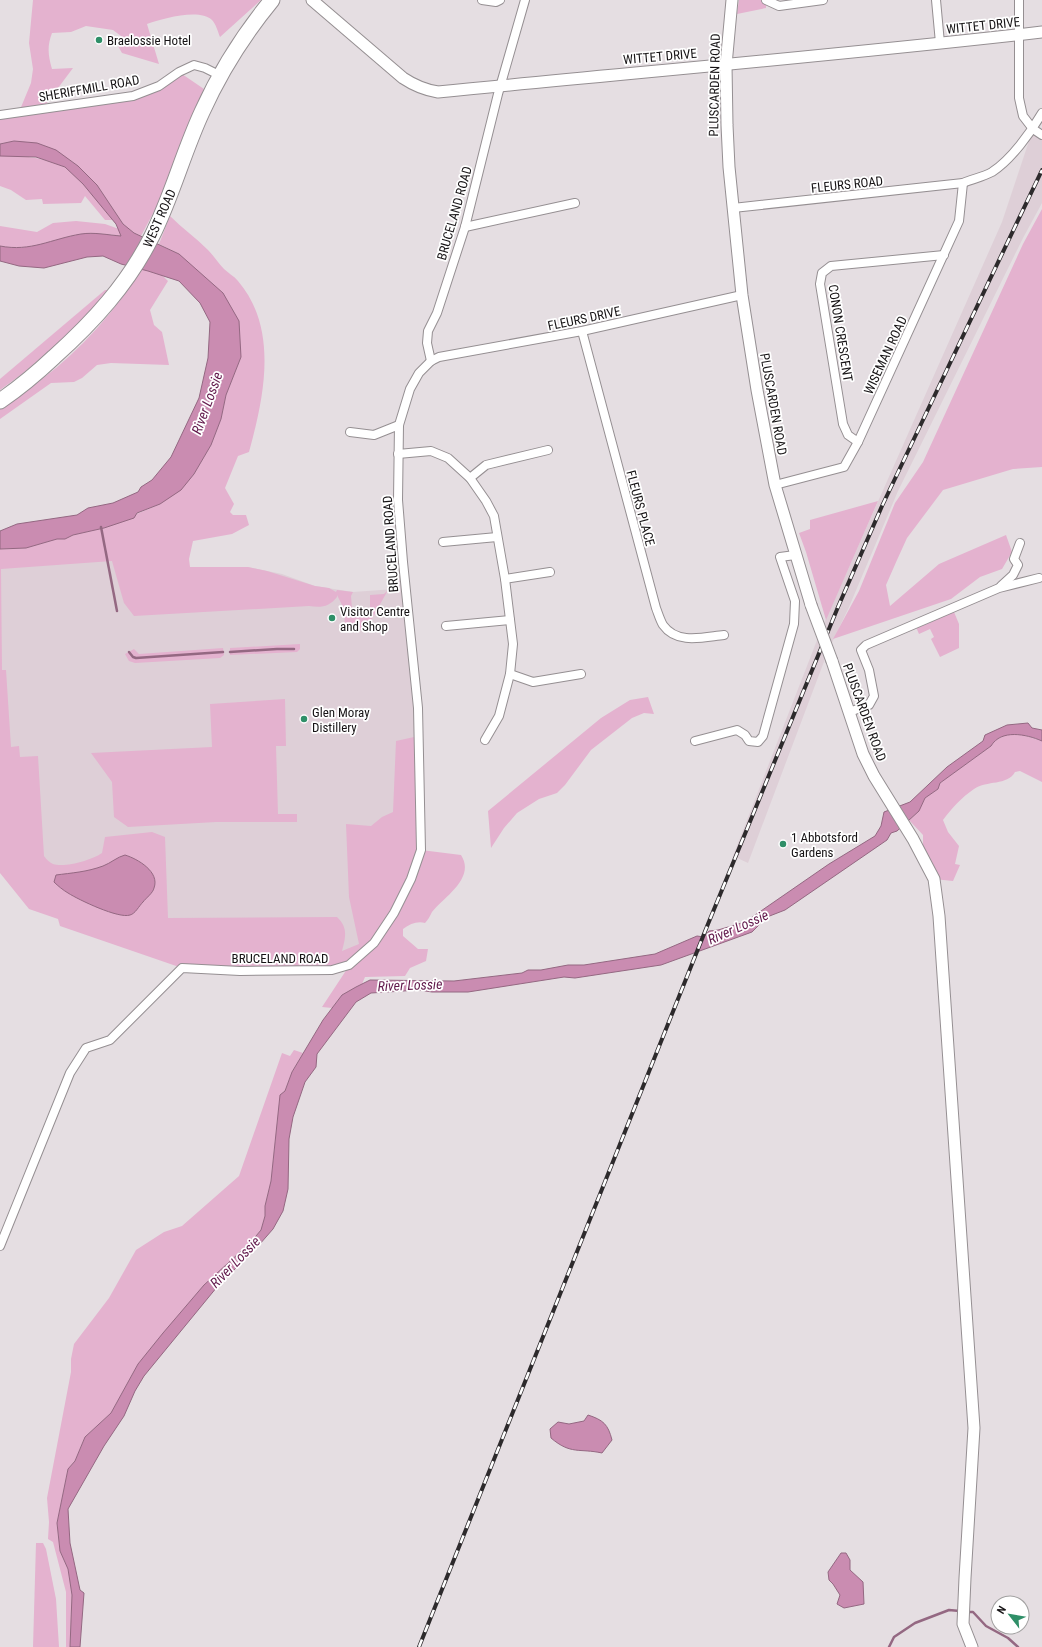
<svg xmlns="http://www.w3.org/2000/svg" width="1042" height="1647" viewBox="0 0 1042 1647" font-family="'Roboto Condensed',sans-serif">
	<rect width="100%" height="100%" fill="#e5dee2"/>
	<g fill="#decfd7">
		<path d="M 1033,129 L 1042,135 L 1042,203 L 1023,238 L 898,491 L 849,607 L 828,651 L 748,863 L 733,856 L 821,630 L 1002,222 Z"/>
		<path d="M 107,539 L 117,576 L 203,567 L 248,567 L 282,574 L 315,586 L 353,592 L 395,589 L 401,572 L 418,708 L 419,823 L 371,939 L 345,957 L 184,961 L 0,873 L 0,562 Z"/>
	</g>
	<g fill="#e4b2cf">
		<path d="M 33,0 L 261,0 L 220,37 C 218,32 216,24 212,20 C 199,8 162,19 147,24 L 159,64 L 122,53 L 118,46 L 121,36 L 113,30 L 86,26 L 71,32 L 52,33 C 47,46 48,55 52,69 L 73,68 L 43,108 L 133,96 L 179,72 L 204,89 L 192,117 L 159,202 L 141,236 L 134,233 L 123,224 L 97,185 L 78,166 L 70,160 L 14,141 L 0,144 L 0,115 L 19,112 L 31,83 L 33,69 L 29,43 Z"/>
		<path d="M 739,0 L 762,0 L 766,3 L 766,8 L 737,14 Z"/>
		<path d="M 0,156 C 16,154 52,159 66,168 C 84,181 98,203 113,220 L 105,220 L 85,196 L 81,203 L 43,204 L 42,199 L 26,200 L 11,190 L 0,186 Z"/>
		<path d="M 1042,209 L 1042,467 L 1013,469 L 943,490 L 907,538 L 897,560 L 886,585 L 890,606 L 939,564 L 1006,535 L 1012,552 L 1002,569 L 980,577 L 951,599 L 833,639 L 859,591 L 895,503 L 923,462 L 1023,244 Z"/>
		<path d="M 170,216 C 182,228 196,238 208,250 C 214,256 218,263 224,269 C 228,273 234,276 238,281 C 279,329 264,397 249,452 L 238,456 L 225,488 L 234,504 L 230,512 L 233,515 L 246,515 L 249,525 L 232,534 L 193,541 L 189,559 L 190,567 L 248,567 L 267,571 L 315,586 L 329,588 L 336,592 L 337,590 L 353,592 L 351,596 L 352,609 L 370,608 L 370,595 L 384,594 L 388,590 L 368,626 L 365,629 L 358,630 L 353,626 L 345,626 L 344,609 L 337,595 L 337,597 C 329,607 321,608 309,606 L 134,616 L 124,603 L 112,561 L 1,569 L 2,670 L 6,670 L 11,747 L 19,746 L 20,757 L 38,756 L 44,856 C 47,860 49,862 53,864 C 65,868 92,860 102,853 L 105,837 L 152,832 L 165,837 L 168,918 L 337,917 C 349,928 345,939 342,951 L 359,944 L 349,897 L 346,824 L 371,826 L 382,817 L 393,812 L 396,741 L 414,737 L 421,850 L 461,855 C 476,878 444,897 432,912 C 430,916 428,920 425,923 C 417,921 410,924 403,929 L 403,936 L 418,949 L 428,949 L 426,961 L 410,968 L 405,976 L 365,977 L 362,984 L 342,995 L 332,1008 L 322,1007 L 349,966 L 332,970 L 182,968 L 60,926 L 58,919 L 29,909 L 0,873 L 0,549 L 26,548 L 57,539 L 65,539 L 73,535 L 104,528 L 160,504 L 194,474 L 211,445 L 221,419 L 226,395 L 241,357 L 239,349 L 179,254 L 159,244 Z"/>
		<path d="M 76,221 L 105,224 L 119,229 L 121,236 C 109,234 94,232 81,234 C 51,239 32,252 0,246 L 0,226 L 37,232 L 53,223 Z"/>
		<path d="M 142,269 L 162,275 L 168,281 L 150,310 L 154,325 L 162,332 L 169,365 L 111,363 L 97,365 L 82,378 L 74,382 L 51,383 L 0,419 L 0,409 C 14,399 29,390 42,379 C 82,349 115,311 142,269 Z"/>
		<path d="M 105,290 L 110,290 L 73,331 L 22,374 L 0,390 L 0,379 Z"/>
		<path d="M 878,501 L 826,620 L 806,552 L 799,533 L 810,529 L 810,520 Z"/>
		<path d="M 954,612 L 959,624 L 959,648 L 940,657 L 931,639 L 934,637 L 930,629 L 919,634 L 916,627 Z"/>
		<path d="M 300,644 L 300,649 L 297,652 L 230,655 L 230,648 Z"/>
		<path d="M 223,648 L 224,655 L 220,658 L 135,663 L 129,661 L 125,654 L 134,649 L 139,654 Z"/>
		<path d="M 648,697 L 654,714 L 644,713 L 632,718 L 591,750 L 565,785 L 557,793 L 539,799 L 517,813 L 504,828 L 491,848 L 488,811 L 601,718 L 630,700 Z"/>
		<path d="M 285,699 L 286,746 L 276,746 L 278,814 L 297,814 L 297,822 L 216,822 L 128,827 L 114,817 L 112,782 L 91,753 L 212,747 L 210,704 Z"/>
		<path d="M 1008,734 L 1023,735 L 1042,741 L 1042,782 L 1020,771 L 1015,772 C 1007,786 987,780 974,789 C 962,797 952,808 943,820 L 948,832 L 959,846 L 955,864 L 960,865 L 953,881 L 934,879 L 923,858 L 923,835 L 909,820 L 919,811 L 925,798 L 938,789 L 940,783 L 991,746 L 994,741 Z"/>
		<path d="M 294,1050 L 303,1053 L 292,1072 L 285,1091 L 275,1143 L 271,1181 L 265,1206 L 265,1216 L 261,1230 L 252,1240 L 204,1285 L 138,1364 L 111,1413 L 85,1437 L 75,1461 L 68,1469 L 57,1523 L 60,1551 L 68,1569 L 72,1595 L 70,1647 L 66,1647 L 66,1592 L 53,1542 L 48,1539 L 49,1522 L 47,1498 L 71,1372 L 71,1359 L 74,1344 L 109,1298 L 136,1250 L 164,1232 L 182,1226 L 239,1176 L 282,1053 L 290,1056 Z"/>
		<path d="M 36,1543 L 43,1543 L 46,1549 L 56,1599 L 59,1647 L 33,1647 Z"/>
	</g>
	<g fill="#ca8cb1" stroke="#946882">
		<path d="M 14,141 L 37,143 L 56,150 L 78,166 L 97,185 L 123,224 L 134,233 L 179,254 L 223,293 L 239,321 L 241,357 L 226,395 L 221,419 L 211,445 L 194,474 L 181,490 L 160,504 L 137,513 L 134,518 L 104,528 L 73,535 L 65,539 L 57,539 L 26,548 L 0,549 L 0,531 L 17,524 L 77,515 L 88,508 L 113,503 L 138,492 L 141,487 L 152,480 L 171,457 L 199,398 L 208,358 L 210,322 L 200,303 L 179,281 L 148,271 L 121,264 L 103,256 L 87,257 L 44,268 L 19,266 L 0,261 L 0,246 C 31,252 51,239 81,234 C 94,232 108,235 121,236 L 116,224 L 83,184 L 65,167 L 36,157 L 0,156 L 0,144 Z"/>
		<path d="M 1028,723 L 1032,728 L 1042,730 L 1042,741 C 1026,734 1001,729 991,746 L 940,783 L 938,789 L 925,798 L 919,811 L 897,831 L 891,833 L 887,840 L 785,910 L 767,917 L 752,932 L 661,965 L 575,978 L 564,977 L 468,992 L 432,992 L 419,990 L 371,993 L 356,1002 L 317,1054 L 316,1067 L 305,1082 L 293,1117 L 289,1139 L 288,1189 L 283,1211 L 273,1229 L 259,1245 L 217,1287 L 144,1376 L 135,1391 L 124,1416 L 104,1446 L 68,1509 L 70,1543 L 80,1590 L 84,1593 L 80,1647 L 70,1647 L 72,1595 L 68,1569 L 60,1551 L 57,1523 L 68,1469 L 75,1461 L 85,1437 L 111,1413 L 138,1364 L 163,1333 L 204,1285 L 251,1242 L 261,1230 L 265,1216 L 265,1206 L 271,1181 L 280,1095 L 285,1091 L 292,1072 L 323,1020 L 342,995 L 356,987 L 370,980 L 454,981 L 522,973 L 528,970 L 541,970 L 568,965 L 584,965 L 655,954 L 697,936 L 704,937 L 709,931 L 718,930 L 745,922 L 829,864 L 875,836 L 881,826 L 884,812 L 910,802 L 947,767 L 983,741 L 985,735 L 1007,725 Z"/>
		<path d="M 125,855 C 138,859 160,872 154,888 C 153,893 146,898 143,902 C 139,906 135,914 130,915 C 119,919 79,900 68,893 C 63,890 58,886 54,882 L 56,875 C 71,873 87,872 103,866 C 111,863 117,857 125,855 Z"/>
		<path d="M 588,1415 C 603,1420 608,1424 612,1440 L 602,1453 C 579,1448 571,1455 551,1438 L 550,1429 L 558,1422 L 569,1424 L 584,1421 Z"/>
		<path d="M 841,1553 L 846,1553 L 850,1560 L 850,1570 L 863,1582 L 864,1604 L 844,1608 L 837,1604 L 840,1595 L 833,1584 L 829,1580 L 828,1572 Z"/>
	</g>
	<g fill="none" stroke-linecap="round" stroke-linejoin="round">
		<g stroke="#946882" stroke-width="2.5">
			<path d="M 101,527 L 117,611"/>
			<path d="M 129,652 L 133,657 L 136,658 L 223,652"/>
			<path d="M 230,652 L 277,649 L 294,649"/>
			<path d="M 967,1612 L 973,1612 L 986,1626 L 1008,1638 L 1018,1647"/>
			<path d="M 889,1647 L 894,1637 L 915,1623 L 949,1610 L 960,1611"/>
		</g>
		<g stroke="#958f92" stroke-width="10">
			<g id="street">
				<path d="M 482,0 L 496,2 L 500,0"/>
				<path d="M 766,0 L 779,6 L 823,0"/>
				<path d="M 936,0 L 940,43"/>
				<path d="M 1019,0 L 1019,98 L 1023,116 L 1033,129 L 1042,135"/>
				<path d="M 0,115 L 133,96 L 159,86 L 179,72 L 194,65 L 205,68 L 221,76"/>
				<path d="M 733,208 L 963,183 C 972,179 983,177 992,172 C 1011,160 1031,132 1042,113"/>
				<path d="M 465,227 L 575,203"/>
				<path d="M 582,331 L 656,608 C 658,613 660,620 663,625 C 677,645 704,637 724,635"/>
				<path d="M 431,361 L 427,343 L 428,331 L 437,313 L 465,227 L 498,94 L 525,0"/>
				<path d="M 350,432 L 374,435 L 399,425"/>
				<path d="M 858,442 L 848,435 L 843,424 L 820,284 L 822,273 L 831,266 L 944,255"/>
				<path d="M 398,454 L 431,451 L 448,458 L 470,478 L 486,501 L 494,516 L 505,579 L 513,644 L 510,674 L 499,716 L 485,740"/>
				<path d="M 470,478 L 486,465 L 548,450"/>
				<path d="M 775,485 L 844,467 L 858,442 L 959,221 L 963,183"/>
				<path d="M 443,542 L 497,537"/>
				<path d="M 505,579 L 550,572"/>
				<path d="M 1001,586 L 1013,575 L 1018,565 L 1014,559 L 1020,543"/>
				<path d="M 446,626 L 510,620"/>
				<path d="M 510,674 L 533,682 L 581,674"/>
				<path d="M 849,712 L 869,705 L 874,696 L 869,670 L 861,650 L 866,645 L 999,588 L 1039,578"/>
				<path d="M 695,741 L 737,730 L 745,735 L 749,741 L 758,742 L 763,736 L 794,624 L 795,601 L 780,557 L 795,555"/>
				<path d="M 0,1246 L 70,1073 L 86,1048 L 110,1040 L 182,968 L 240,971 L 332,970 L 349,965 L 374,943 L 394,913 L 411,879 L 421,850 L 418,708 L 403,562 L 398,500 L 399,425 L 410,389 L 419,373 L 431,361 L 439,357 L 582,331 L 742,295"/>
			</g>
		</g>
		<g stroke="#958f92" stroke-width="13">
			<g id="secondary">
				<path d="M 312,0 L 403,78 C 415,86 425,90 438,92 C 640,72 841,55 1042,32"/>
				<path d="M 732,0 L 726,65 L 727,125 L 729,167 L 742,295 L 757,390 L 775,485 L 811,605"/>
				<path d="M 832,661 L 863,754 L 874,776 L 913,839 L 934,879 L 939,916 L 974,1428 L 965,1578 L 963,1624 L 972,1647"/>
			</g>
		</g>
		<g stroke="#958f92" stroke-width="17">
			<path id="highway" d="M 0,401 C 19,388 37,373 54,357 C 93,322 128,284 152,236 C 172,196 183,153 202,112 C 220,72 244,34 272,0"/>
		</g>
		<use href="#street" stroke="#fff" stroke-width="8"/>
		<use href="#secondary" stroke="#fff" stroke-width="11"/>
		<use href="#highway" stroke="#fff" stroke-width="15"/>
		<g stroke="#2d2a2c" stroke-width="4">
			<path id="rail" d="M 419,1647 L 708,924 L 838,607 L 882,506 L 1042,170"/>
		</g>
		<use href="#rail" stroke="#fff" stroke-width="2.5" stroke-dasharray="8" stroke-linecap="butt"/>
		<g stroke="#958f92" stroke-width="13" stroke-linecap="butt">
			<path id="secondary-bridge" d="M 811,605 L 832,661"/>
		</g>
		<use href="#secondary-bridge" stroke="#fff" stroke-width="11"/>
	</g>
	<g fill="#2f8f68" stroke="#fff" stroke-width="1.5">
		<circle cx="99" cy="40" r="4"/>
		<circle cx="332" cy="618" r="4"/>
		<circle cx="304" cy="719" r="4"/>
		<circle cx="783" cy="844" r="4"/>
	</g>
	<g text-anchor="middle" stroke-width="3.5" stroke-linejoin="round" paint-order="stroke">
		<g font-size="13" fill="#161315" stroke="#fff">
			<text transform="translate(983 25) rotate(-6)" y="5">WITTET DRIVE</text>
			<text transform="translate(660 56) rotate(-5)" y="5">WITTET DRIVE</text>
			<text transform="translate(714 85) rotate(-89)" y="5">PLUSCARDEN ROAD</text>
			<text transform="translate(89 88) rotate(-10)" y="5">SHERIFFMILL ROAD</text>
			<text transform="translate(847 184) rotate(-6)" y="5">FLEURS ROAD</text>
			<text transform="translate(454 213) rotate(-74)" y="5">BRUCELAND ROAD</text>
			<text transform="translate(159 218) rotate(-66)" y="5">WEST ROAD</text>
			<text transform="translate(584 318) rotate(-12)" y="5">FLEURS DRIVE</text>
			<text transform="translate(841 333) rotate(81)" y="5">CONON CRESCENT</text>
			<text transform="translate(885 355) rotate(-65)" y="5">WISEMAN ROAD</text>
			<text transform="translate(774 404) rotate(80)" y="5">PLUSCARDEN ROAD</text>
			<text transform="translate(641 508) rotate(75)" y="5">FLEURS PLACE</text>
			<text transform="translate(390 544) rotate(-94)" y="5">BRUCELAND ROAD</text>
			<text transform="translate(865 712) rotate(70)" y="5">PLUSCARDEN ROAD</text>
			<text x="280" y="963">BRUCELAND ROAD</text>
		</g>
		<g font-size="13" fill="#161315" stroke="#fff" text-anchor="start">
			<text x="107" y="45">Braelossie Hotel</text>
			<text x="340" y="616">Visitor Centre<tspan x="340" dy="15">and Shop</tspan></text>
			<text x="312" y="717">Glen Moray<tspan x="312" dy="15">Distillery</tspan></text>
			<text x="791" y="842">1 Abbotsford<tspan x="791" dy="15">Gardens</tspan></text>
		</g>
		<g font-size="14" font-style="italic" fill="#61184b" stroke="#fff">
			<text transform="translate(207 403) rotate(-70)" y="5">River Lossie</text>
			<text transform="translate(738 927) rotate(-24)" y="5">River Lossie</text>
			<text transform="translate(410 985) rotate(-2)" y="5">River Lossie</text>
			<text transform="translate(235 1262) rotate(-46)" y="5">River Lossie</text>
		</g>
	</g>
	<g transform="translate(1010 1615) rotate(301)"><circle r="19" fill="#ffffff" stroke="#a2a1a1"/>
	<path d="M0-3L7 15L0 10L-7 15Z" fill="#2f8f68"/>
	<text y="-6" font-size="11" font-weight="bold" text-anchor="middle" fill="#161315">N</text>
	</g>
</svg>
